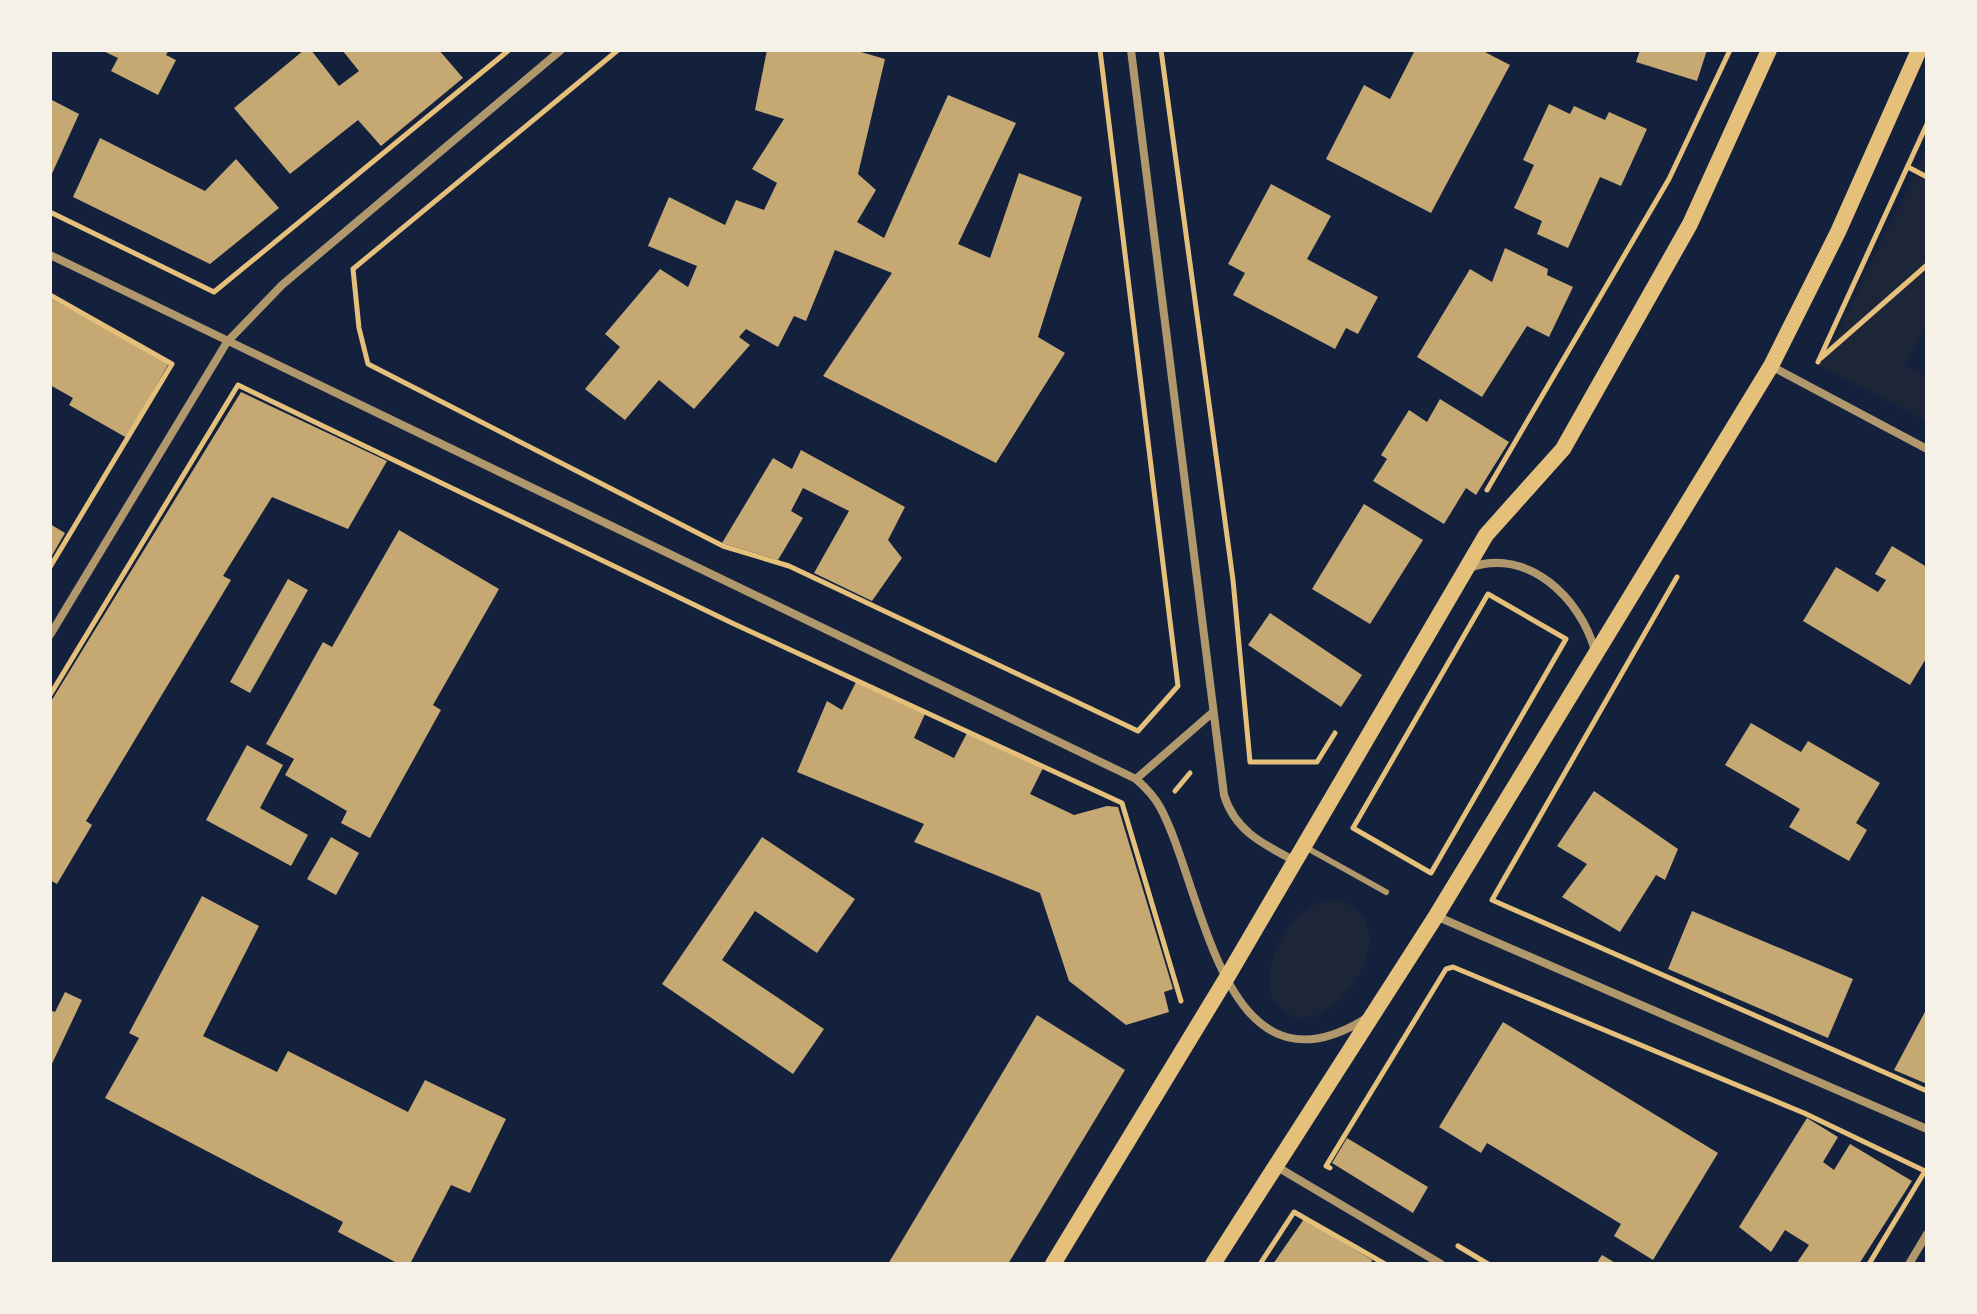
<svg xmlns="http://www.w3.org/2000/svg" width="1977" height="1314" viewBox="0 0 1977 1314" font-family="'Asap Condensed',sans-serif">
	<rect width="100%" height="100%" fill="#14213d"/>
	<g fill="#1d2539">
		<path d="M 1927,150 L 1927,325 L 1904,364 L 1927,377 L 1927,421 L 1820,366 Z"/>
		<path d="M 1329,900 C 1415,909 1344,1033 1294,1016 C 1248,1000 1275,942 1297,917 C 1305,908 1317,903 1329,900 Z"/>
	</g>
	<g fill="#c6a872">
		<path d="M 101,50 L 169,50 L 166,55 L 176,60 L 158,95 L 111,71 L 118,58 Z"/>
		<path d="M 304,50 L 311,50 L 339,86 L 359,71 L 342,50 L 439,50 L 463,78 L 381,146 L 358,120 L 290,174 L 234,108 Z"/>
		<path d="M 767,50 L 854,50 L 885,59 L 858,174 L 876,190 L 857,222 L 884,238 L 948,95 L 1016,123 L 958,244 L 990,258 L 1019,173 L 1082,197 L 1038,337 L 1065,353 L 996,463 L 823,376 L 892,273 L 835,250 L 806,321 L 794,316 L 778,347 L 746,329 L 739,337 L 750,345 L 694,409 L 659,380 L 625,420 L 585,389 L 620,347 L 605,334 L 660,269 L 688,287 L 697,266 L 648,246 L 669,197 L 725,225 L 736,200 L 764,210 L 777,183 L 752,169 L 784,119 L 755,110 Z"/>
		<path d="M 1415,50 L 1481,50 L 1510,65 L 1431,213 L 1326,159 L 1364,85 L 1390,99 Z"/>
		<path d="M 1640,50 L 1707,50 L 1697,81 L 1636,62 Z"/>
		<path d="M 50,99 L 79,114 L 50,178 Z"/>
		<path d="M 1549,104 L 1570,114 L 1574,106 L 1605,120 L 1609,112 L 1647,129 L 1621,186 L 1600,177 L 1568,248 L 1537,234 L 1542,221 L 1514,208 L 1534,165 L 1523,160 Z"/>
		<path d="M 100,138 L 205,191 L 236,159 L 279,208 L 210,264 L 73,197 Z"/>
		<path d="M 1271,184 L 1331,216 L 1307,259 L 1378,297 L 1358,334 L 1346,328 L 1335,349 L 1233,295 L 1245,273 L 1228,264 Z"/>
		<path d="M 1505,248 L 1548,269 L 1547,275 L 1573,287 L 1549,337 L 1527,326 L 1482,397 L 1417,357 L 1470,269 L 1492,282 Z"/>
		<path d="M 50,298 L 169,363 L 127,438 L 69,405 L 73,398 L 50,385 Z"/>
		<path d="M 241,392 L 387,461 L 348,529 L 272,497 L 223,576 L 231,580 L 86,821 L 92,825 L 57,884 L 50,880 L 50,703 Z"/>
		<path d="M 1440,399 L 1509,442 L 1476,495 L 1466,488 L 1444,524 L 1373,481 L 1387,459 L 1381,455 L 1409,410 L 1427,422 Z"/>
		<path d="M 801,450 L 905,507 L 888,540 L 902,558 L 872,601 L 814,573 L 849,511 L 803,488 L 791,511 L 803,518 L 778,560 L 722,543 L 773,458 L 792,469 Z"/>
		<path d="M 1364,504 L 1423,540 L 1370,624 L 1312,589 Z"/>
		<path d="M 50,524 L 65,533 L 50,559 Z"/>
		<path d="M 399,530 L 499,589 L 433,705 L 441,710 L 370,838 L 341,823 L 347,811 L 285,775 L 294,759 L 266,744 L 323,642 L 332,647 Z"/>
		<path d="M 1892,546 L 1927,567 L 1927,657 L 1910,685 L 1803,621 L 1836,567 L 1878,592 L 1886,580 L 1875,574 Z"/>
		<path d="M 288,579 L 308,590 L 250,693 L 230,682 Z"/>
		<path d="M 1270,613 L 1362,675 L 1341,707 L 1248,645 Z"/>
		<path d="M 856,682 L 925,714 L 914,738 L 954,758 L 967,733 L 1043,768 L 1030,794 L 1074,815 L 1107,806 L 1118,807 L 1173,989 L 1164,992 L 1169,1012 L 1126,1025 L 1069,981 L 1040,893 L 914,842 L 924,824 L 797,772 L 827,701 L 842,710 Z"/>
		<path d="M 1751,723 L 1801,752 L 1808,741 L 1880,783 L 1856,823 L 1867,830 L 1849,861 L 1789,827 L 1800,809 L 1725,765 Z"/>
		<path d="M 247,745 L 283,765 L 260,808 L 308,835 L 291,866 L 206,820 Z"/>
		<path d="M 1594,791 L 1678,849 L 1665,880 L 1656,875 L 1620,932 L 1562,897 L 1587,864 L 1557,846 Z"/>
		<path d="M 331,837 L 359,853 L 336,895 L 307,879 Z"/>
		<path d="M 762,837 L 855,899 L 817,953 L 755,911 L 722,960 L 824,1029 L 793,1074 L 662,984 Z"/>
		<path d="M 202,896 L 259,926 L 203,1036 L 277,1072 L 288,1051 L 408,1112 L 425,1080 L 506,1119 L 470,1193 L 451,1185 L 410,1264 L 399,1264 L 338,1232 L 343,1222 L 105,1098 L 139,1038 L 129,1033 Z"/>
		<path d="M 1692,911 L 1853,979 L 1828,1038 L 1668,969 Z"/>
		<path d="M 65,992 L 82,1000 L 50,1068 L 50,1010 L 55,1012 Z"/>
		<path d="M 1927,1008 L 1927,1084 L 1894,1070 Z"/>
		<path d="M 1037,1015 L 1125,1070 L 1008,1264 L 888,1264 Z"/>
		<path d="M 1503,1022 L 1718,1153 L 1653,1260 L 1614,1236 L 1621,1224 L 1487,1143 L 1481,1153 L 1439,1127 Z"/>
		<path d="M 1807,1118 L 1838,1137 L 1823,1162 L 1834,1170 L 1850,1144 L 1912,1181 L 1859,1264 L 1796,1264 L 1809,1245 L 1785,1230 L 1771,1252 L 1739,1227 Z"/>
		<path d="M 1347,1138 L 1428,1187 L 1413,1213 L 1332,1163 Z"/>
		<path d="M 1304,1219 L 1372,1260 L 1371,1264 L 1273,1264 Z"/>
		<path d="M 1602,1255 L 1617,1264 L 1596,1264 Z"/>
	</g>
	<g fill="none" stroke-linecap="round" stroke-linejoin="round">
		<g stroke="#e5c07b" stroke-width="5">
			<path d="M 618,50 L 353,269 L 359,328 L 368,364 L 723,546 L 789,566 L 1138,731 L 1178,686 L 1100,50"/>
			<path d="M 1161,50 L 1233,580 L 1250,762 L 1317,762 L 1335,733"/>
			<path d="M 1908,167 L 1927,177"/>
			<path d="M 50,212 L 214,292 L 509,50"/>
			<path d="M 50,295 L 172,364 L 50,567"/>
			<path d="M 1821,358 L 1927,265"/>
			<path d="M 1818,362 L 1927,124"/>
			<path d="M 1487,490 L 1669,179 L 1730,50"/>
			<path d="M 1677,577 L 1492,900 L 1927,1091"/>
			<path d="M 1488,594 L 1566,639 L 1431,873 L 1353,828 Z"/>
			<path d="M 50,695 L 238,385 L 732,623 L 1122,803 L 1181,1001"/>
			<path d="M 1175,791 L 1190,773"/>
			<path d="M 1330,1168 L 1326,1166 L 1446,969 L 1453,967 L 1804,1113 L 1925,1171 L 1869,1264"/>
			<path d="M 1458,1246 L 1488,1264"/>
			<path d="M 1260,1264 L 1294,1212 L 1385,1264"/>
		</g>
		<path stroke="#b1986c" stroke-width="6" d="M 1307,848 L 1386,892"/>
		<g stroke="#b1986c" stroke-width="8">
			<path d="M 1131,50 L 1224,795 C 1235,831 1263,844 1295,861"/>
			<path d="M 50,255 L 1136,779 C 1145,787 1154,796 1160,807 C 1204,888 1222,1107 1365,1019"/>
			<path d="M 1771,366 L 1927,449"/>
			<path d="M 1469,568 C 1528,546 1581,599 1595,651"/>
			<path d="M 50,635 L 227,342 L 282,285 L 561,50"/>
			<path d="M 1136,779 L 1212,713"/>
			<path d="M 1436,916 L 1927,1129"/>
			<path d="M 1274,1165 L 1441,1264"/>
			<path d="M 1909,1264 L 1927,1234"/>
		</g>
		<g stroke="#e5c07b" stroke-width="16">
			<path d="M 1053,1264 L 1226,979 L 1486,535 L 1563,449 L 1690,224 L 1769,50"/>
			<path d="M 1213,1264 L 1436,916 L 1771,366 L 1838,232 L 1919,50"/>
		</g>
	</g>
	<rect width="1977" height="1314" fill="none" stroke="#f6f1e7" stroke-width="104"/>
</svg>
